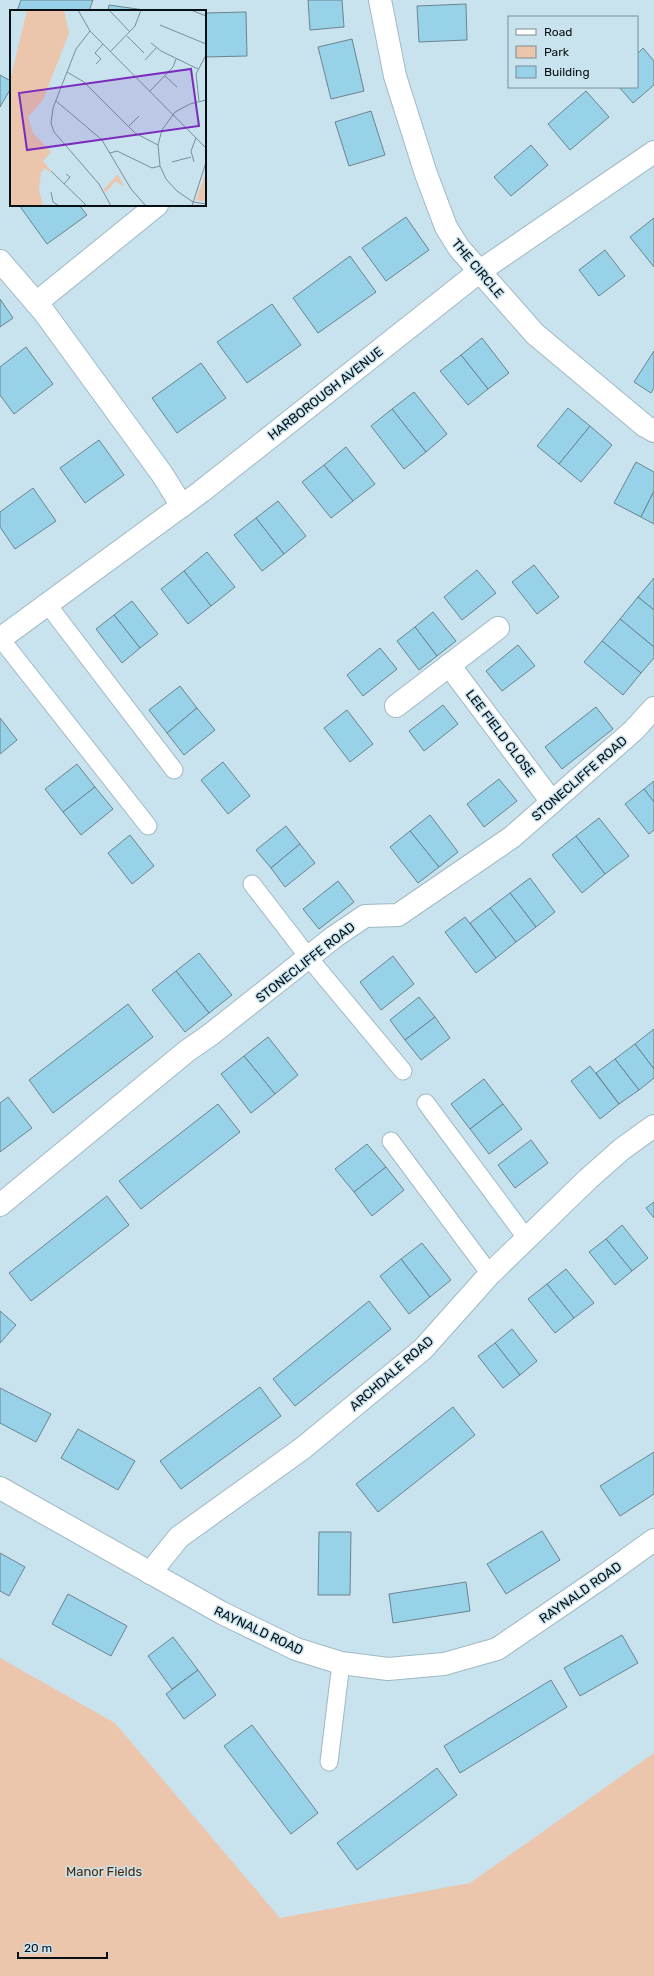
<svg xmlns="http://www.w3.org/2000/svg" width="654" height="1976" viewBox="0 0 654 1976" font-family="Rubik,sans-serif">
	<rect width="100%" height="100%" fill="#c8e3ee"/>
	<path fill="#ecc6ac" d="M 0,1658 L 115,1723 L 280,1918 L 470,1883 L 654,1753 L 654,1976 L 0,1976 Z"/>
	<g fill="#97d2e9" stroke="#6b848e">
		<path d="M 21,0 L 93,0 L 89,11 L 17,11 Z"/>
		<path d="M 308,0 L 342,0 L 344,27 L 310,30 Z"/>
		<path d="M 466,4 L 467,40 L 419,42 L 417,6 Z"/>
		<path d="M 109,5 L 151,11 L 108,11 Z"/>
		<path d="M 246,12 L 247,56 L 205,57 L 205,13 Z"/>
		<path d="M 352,39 L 364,91 L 331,99 L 318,47 Z"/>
		<path d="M 643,48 L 654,61 L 654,85 L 633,103 L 619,87 L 637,87 L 637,54 Z"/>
		<path d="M 0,75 L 11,81 L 11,88 L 0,107 Z"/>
		<path d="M 586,91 L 609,117 L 570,150 L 548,124 Z"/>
		<path d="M 371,111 L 385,155 L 349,166 L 335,122 Z"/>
		<path d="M 531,145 L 548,165 L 511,196 L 494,177 Z"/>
		<path d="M 19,205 L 79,205 L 87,215 L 47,244 Z"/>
		<path d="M 406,217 L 429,250 L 386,281 L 362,248 Z"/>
		<path d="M 654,218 L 654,267 L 630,237 Z"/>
		<path d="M 605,250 L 625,276 L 599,296 L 579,270 Z"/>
		<path d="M 350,256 L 376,292 L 318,333 L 293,298 Z"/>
		<path d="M 0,299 L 13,318 L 0,327 Z"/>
		<path d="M 272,304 L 301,345 L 247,383 L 217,342 Z"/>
		<path d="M 482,338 L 509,373 L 488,389 L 461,355 Z"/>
		<path d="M 26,347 L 53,384 L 14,414 L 0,395 L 0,367 Z"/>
		<path d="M 654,351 L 654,388 L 651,393 L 634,382 Z"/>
		<path d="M 461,355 L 488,389 L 468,405 L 440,371 Z"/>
		<path d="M 201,363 L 226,398 L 177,433 L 152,398 Z"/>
		<path d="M 414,392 L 447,434 L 426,452 L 392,409 Z"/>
		<path d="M 568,408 L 590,426 L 559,464 L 537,446 Z"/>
		<path d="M 392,409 L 426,452 L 404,469 L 371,426 Z"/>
		<path d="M 590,426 L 612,445 L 581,482 L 559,464 Z"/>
		<path d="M 99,440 L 124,475 L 85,503 L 60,468 Z"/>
		<path d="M 346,447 L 375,484 L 353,501 L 324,465 Z"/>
		<path d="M 636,462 L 654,472 L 654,491 L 641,517 L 614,503 Z"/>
		<path d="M 324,465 L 353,501 L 331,518 L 302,482 Z"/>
		<path d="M 33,488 L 56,521 L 15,549 L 0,527 L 0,512 Z"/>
		<path d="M 654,491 L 654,524 L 641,517 Z"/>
		<path d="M 278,501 L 306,536 L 284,554 L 256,518 Z"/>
		<path d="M 256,518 L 284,554 L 262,571 L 234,535 Z"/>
		<path d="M 207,552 L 235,587 L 211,606 L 184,571 Z"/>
		<path d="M 534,565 L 559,597 L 537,614 L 512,582 Z"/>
		<path d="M 477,570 L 496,593 L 462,620 L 444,597 Z"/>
		<path d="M 184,571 L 211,606 L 188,624 L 161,589 Z"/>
		<path d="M 654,578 L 654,610 L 638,597 Z"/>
		<path d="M 638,597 L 654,610 L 654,647 L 620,619 Z"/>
		<path d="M 132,601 L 158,634 L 140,648 L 114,615 Z"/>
		<path d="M 433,612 L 456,641 L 437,656 L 415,627 Z"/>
		<path d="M 114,615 L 140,648 L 122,663 L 96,629 Z"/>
		<path d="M 620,619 L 654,647 L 654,658 L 641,673 L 602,641 Z"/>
		<path d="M 415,627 L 437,656 L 419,670 L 397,641 Z"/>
		<path d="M 602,641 L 641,673 L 623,695 L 584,662 Z"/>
		<path d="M 518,645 L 535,666 L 502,691 L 486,671 Z"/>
		<path d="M 380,648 L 397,669 L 363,696 L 347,675 Z"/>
		<path d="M 180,686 L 197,708 L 167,733 L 149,710 Z"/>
		<path d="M 443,705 L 458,724 L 424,751 L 409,731 Z"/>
		<path d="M 596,707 L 613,729 L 562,769 L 545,747 Z"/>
		<path d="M 197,708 L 215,730 L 184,755 L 167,733 Z"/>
		<path d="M 347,710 L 373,744 L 350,762 L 324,728 Z"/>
		<path d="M 0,718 L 17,740 L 0,754 Z"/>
		<path d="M 223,762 L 250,796 L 228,814 L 201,780 Z"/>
		<path d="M 77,764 L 95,787 L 63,812 L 45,789 Z"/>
		<path d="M 499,779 L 517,801 L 484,827 L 467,804 Z"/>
		<path d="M 654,781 L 654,802 L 644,789 Z"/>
		<path d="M 95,787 L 113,809 L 81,835 L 63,812 Z"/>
		<path d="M 644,789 L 654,802 L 654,830 L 649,834 L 625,804 Z"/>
		<path d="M 430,815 L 458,852 L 439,867 L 410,831 Z"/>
		<path d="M 599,818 L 629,856 L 605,874 L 576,836 Z"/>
		<path d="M 286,826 L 300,844 L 271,868 L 256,850 Z"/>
		<path d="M 410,831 L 439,867 L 418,883 L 390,847 Z"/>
		<path d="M 130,835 L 154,866 L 132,884 L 108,853 Z"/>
		<path d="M 576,836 L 605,874 L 582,893 L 552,855 Z"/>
		<path d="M 300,844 L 315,863 L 285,887 L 271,868 Z"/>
		<path d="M 530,878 L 555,912 L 536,927 L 510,893 Z"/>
		<path d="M 338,881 L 354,902 L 319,929 L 303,909 Z"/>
		<path d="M 510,893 L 536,927 L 516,942 L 490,908 Z"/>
		<path d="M 490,908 L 516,942 L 496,958 L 470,923 Z"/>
		<path d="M 465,917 L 496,958 L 476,973 L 445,932 Z"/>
		<path d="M 199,953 L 232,995 L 209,1013 L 176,971 Z"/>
		<path d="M 393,956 L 414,984 L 381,1010 L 360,982 Z"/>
		<path d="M 176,971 L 209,1013 L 185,1032 L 152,990 Z"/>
		<path d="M 419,997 L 435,1017 L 405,1040 L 390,1020 Z"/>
		<path d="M 128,1004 L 153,1037 L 53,1113 L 29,1080 Z"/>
		<path d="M 435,1017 L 450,1038 L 421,1060 L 405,1040 Z"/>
		<path d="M 654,1029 L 654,1069 L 635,1044 Z"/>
		<path d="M 268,1037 L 298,1075 L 275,1094 L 244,1056 Z"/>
		<path d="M 635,1044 L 654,1069 L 654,1078 L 639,1090 L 615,1059 Z"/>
		<path d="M 244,1056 L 275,1094 L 251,1113 L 221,1074 Z"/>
		<path d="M 615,1059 L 639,1090 L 619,1104 L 596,1073 Z"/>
		<path d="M 590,1066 L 619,1104 L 600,1119 L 571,1081 Z"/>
		<path d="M 484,1079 L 503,1104 L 470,1129 L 451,1104 Z"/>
		<path d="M 8,1097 L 32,1128 L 0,1152 L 0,1103 Z"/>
		<path d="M 218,1104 L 240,1132 L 141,1209 L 119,1181 Z"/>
		<path d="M 503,1104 L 522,1129 L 489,1154 L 470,1129 Z"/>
		<path d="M 531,1140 L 548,1163 L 515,1188 L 498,1165 Z"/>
		<path d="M 367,1144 L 386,1167 L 354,1192 L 335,1169 Z"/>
		<path d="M 386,1167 L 404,1190 L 372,1216 L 354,1192 Z"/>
		<path d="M 107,1196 L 129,1225 L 31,1301 L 9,1273 Z"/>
		<path d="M 654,1202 L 654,1218 L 646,1208 Z"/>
		<path d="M 622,1225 L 648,1258 L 632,1271 L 606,1239 Z"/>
		<path d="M 606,1239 L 632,1271 L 615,1285 L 589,1252 Z"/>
		<path d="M 422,1243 L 451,1280 L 430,1297 L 401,1259 Z"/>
		<path d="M 401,1259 L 430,1297 L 409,1314 L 380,1276 Z"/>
		<path d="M 566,1269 L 594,1303 L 574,1318 L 547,1284 Z"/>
		<path d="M 547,1284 L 574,1318 L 555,1333 L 528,1299 Z"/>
		<path d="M 369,1301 L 391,1329 L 295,1406 L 273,1379 Z"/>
		<path d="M 0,1311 L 16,1325 L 0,1343 Z"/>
		<path d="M 512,1329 L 537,1361 L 520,1375 L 495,1343 Z"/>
		<path d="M 495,1343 L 520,1375 L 503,1388 L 478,1356 Z"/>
		<path d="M 260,1387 L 281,1416 L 181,1489 L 160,1461 Z"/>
		<path d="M 0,1388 L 51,1414 L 36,1442 L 0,1423 Z"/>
		<path d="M 453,1407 L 475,1435 L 378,1512 L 356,1484 Z"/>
		<path d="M 78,1429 L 135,1461 L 118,1490 L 61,1458 Z"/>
		<path d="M 654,1452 L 654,1494 L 620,1516 L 600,1486 Z"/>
		<path d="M 542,1531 L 560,1560 L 506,1594 L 487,1564 Z"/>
		<path d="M 319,1532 L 351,1532 L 350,1595 L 318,1595 Z"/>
		<path d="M 0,1553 L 25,1567 L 9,1596 L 0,1591 Z"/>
		<path d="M 466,1582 L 470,1611 L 393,1623 L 389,1594 Z"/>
		<path d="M 68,1594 L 127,1626 L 111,1656 L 52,1624 Z"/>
		<path d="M 622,1635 L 638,1663 L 580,1696 L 564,1668 Z"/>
		<path d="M 173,1637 L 198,1670 L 172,1689 L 148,1656 Z"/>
		<path d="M 198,1670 L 216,1695 L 184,1719 L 166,1694 Z"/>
		<path d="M 551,1680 L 567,1707 L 460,1773 L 444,1746 Z"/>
		<path d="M 252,1725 L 318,1813 L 291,1834 L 224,1746 Z"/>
		<path d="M 437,1768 L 457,1795 L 357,1870 L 337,1843 Z"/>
	</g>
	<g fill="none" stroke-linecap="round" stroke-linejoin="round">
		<g stroke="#9fb9c4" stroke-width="19">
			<g id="lane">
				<path d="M 48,605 L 174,770"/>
				<path d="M 1,639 L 148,826"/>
				<path d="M 252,884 L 309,958 L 403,1071"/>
				<path d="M 426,1103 L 527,1239"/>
				<path d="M 391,1141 L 490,1274"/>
				<path d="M 329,1762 L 341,1663"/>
			</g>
		</g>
		<g stroke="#9fb9c4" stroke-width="24">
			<g id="street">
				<path d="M 380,0 L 395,76 L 426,174 L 446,227 L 459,248 L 535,334 L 645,426 L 654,431"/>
				<path d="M 0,261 L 44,312 L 162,474 L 182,506"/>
				<path d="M 36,303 L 157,205"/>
				<path d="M 449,665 L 552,802"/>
				<path d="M 396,706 L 498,628"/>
				<path d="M 0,1205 L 187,1051 L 210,1035 L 334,937 L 365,916 L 398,915 L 512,837 L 634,730 L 654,708"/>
				<path d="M 0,1488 L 222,1613 L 296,1649 L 341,1663 L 388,1669 L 444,1664 L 497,1649 L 601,1578 L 654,1540"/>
				<path d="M 150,1573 L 179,1537 L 303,1448 L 423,1349 L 490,1274 L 588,1179 L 622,1149 L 654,1126"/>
			</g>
		</g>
		<g stroke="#9fb9c4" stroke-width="24">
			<path id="secondary" d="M 0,639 L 202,491 L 480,271 L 654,152"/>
		</g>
		<use href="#lane" stroke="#fff" stroke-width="17"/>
		<use href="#street" stroke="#fff" stroke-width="22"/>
		<use href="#secondary" stroke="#fff" stroke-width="22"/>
	</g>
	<g text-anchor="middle" stroke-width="3" stroke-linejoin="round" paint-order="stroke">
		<g font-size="13" fill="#060f13" stroke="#c8e3ee">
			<text transform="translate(478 268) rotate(50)" y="5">THE CIRCLE</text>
			<text transform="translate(325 393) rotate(-38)" y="5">HARBOROUGH AVENUE</text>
			<text transform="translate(501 733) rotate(53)" y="5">LEE FIELD CLOSE</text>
			<text transform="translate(579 778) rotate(-41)" y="5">STONECLIFFE ROAD</text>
			<text transform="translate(305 962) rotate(-38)" y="5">STONECLIFFE ROAD</text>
			<text transform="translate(391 1373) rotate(-41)" y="5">ARCHDALE ROAD</text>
			<text transform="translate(580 1592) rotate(-35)" y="5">RAYNALD ROAD</text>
			<text transform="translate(259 1630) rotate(25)" y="5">RAYNALD ROAD</text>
		</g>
		<g font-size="13" fill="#4e2400" stroke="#c8e3ee">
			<text x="104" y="1876">Manor Fields</text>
		</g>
	</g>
	<g transform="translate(10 10)">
		<rect width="196" height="196" fill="#c8e3ee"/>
		<path d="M 17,0 L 54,0 L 59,23 L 33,90 L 18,107 L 23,123 L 41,142 L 33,151 L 41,160 L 39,162 L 35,158 L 31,163 L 29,179 L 33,196 L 0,196 L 0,71 ZM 196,162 L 196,192 L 186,190 ZM 108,164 L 114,177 L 106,171 L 95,183 L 94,179 Z" fill="#ecc6ac"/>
		<path fill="none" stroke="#7a8e96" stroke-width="1" d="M 68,0 L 80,21 L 196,138M 99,0 L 120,22M 181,0 L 196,6M 150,15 L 196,34M 80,21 L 66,39 L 43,98 L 41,113 L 44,122 L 89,174 L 101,196M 117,26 L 134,43M 141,33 L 151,41 L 188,59M 101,41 L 125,16 L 131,0M 135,50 L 146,38M 86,54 L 91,49 L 85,43 L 93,34M 57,62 L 74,72 L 125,123 L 148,135M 155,66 L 167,77M 140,81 L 163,57 L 166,49M 46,91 L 92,130 L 121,179 L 136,196M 189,91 L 186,64 L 196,45M 118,117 L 129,106M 100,143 L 107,141 L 142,158 L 150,156M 162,152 L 181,147M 184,152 L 181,141 L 186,128M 41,161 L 77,196M 54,174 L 60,167 L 56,164M 41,182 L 43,192 L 49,196M 183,192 L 167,181 L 156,169 L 150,156 L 148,135 L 152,120 L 165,102 L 180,94 L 196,90M 183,192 L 196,194M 182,196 L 196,152"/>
		<path fill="#7b2cbf" fill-opacity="0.15" stroke="#7b2cbf" stroke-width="2" d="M 181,59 L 189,116 L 17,140 L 9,83 Z"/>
		<rect width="196" height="196" fill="none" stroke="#060f13" stroke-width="2"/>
	</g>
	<rect x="508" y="16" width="130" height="72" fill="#c8e3ee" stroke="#7a8e96"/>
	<rect x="516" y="29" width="20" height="6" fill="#ffffff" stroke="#7a8e96"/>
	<text x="544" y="36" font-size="12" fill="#060f13">Road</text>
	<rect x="516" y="46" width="20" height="12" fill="#ecc6ac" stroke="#7a8e96"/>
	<text x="544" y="56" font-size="12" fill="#060f13">Park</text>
	<rect x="516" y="66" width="20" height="12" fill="#97d2e9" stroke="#7a8e96"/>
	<text x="544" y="76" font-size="12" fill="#060f13">Building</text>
	<path d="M18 1952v6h89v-6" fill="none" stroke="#060f13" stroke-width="2"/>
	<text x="24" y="1952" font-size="12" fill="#060f13" stroke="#c8e3ee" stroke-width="3" paint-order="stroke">20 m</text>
</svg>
